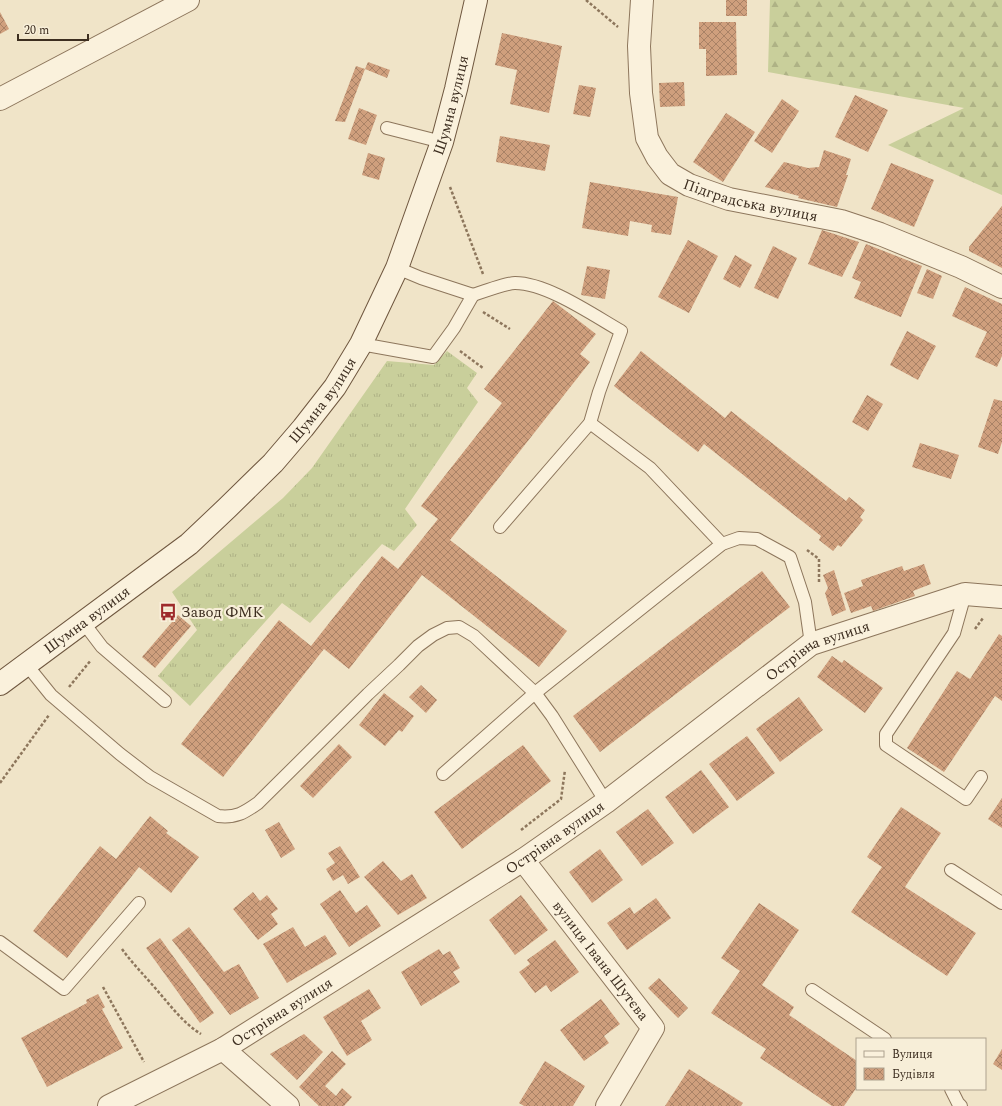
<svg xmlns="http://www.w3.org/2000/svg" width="1002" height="1106" viewBox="0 0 1002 1106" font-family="Spectral,serif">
	<defs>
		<pattern id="grass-tufts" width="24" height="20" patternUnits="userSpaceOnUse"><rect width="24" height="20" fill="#c9cf9b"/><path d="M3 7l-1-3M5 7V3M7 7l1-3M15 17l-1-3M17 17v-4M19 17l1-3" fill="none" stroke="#aeb285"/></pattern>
		<pattern id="forest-firs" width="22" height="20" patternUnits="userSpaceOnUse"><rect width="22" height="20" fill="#c9cf9b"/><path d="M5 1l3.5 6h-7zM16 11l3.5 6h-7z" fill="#aeb285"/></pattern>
		<pattern id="building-cross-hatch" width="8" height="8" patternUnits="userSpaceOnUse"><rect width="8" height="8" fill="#cf9f7d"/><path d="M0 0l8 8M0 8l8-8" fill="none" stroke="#a98266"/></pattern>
	</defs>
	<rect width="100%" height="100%" fill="#f0e4c8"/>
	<path fill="url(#grass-tufts)" d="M 447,351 L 477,373 L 467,388 L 478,402 L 405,509 L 417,525 L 394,551 L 382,544 L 310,623 L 282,603 L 190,706 L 158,676 L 197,630 L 172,592 L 283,498 L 312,468 L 387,361 L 434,365 Z"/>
	<path fill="url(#forest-firs)" d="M 770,0 L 1002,0 L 1002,195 L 888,145 L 964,108 L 768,72 Z"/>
	<g fill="url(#building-cross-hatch)">
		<rect x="726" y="0" width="21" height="16"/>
		<path d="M 0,12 L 9,29 L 0,34 Z"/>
		<path d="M 699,22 L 736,22 L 737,75 L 706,76 L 706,49 L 699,49 Z"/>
		<path d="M 502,33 L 562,46 L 549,113 L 510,104 L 517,70 L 495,65 Z"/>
		<path d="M 368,62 L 390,70 L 387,78 L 365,69 L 345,122 L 335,121 L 356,66 L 365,69 Z"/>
		<path d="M 684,82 L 685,106 L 660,107 L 659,83 Z"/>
		<path d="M 579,85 L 596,88 L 590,117 L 573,114 Z"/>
		<path d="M 855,95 L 888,110 L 868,152 L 835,137 Z"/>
		<path d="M 782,99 L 799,111 L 772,153 L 754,141 Z"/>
		<path d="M 359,108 L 377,115 L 366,145 L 348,139 Z"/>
		<path d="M 726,113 L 755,132 L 723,182 L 693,162 Z"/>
		<path d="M 500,136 L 550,145 L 545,171 L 496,162 Z"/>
		<path d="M 824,150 L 851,159 L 846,175 L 848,175 L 837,207 L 798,198 L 799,196 L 765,187 L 784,162 L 808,168 L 819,167 Z"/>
		<path d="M 368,153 L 385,158 L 379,180 L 362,175 Z"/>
		<path d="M 891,163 L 934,180 L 914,227 L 871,209 Z"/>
		<path d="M 590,182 L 678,197 L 671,235 L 651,232 L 652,225 L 630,221 L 628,236 L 582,228 Z"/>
		<path d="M 1002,206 L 1002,268 L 969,251 L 969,247 Z"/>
		<path d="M 822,230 L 859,242 L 842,277 L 808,264 Z"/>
		<path d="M 688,240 L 718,256 L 689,313 L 658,297 Z"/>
		<path d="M 866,244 L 922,266 L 901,317 L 854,298 L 861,282 L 852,278 Z"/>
		<path d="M 773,246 L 797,258 L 778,299 L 754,288 Z"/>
		<path d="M 735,255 L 752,265 L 740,288 L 723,279 Z"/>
		<path d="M 587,266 L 610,270 L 605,299 L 581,295 Z"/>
		<path d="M 927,269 L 942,276 L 933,299 L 917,293 Z"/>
		<path d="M 965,287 L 1002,304 L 1002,356 L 997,367 L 975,357 L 987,332 L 952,316 Z"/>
		<path d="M 553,301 L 596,334 L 580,354 L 590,362 L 450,540 L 567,631 L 539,667 L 422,575 L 349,669 L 324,649 L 223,777 L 181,744 L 279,620 L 311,646 L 382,556 L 398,569 L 438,519 L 421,506 L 502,403 L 484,389 Z"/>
		<path d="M 907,331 L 936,346 L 918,380 L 890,365 Z"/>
		<path d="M 641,351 L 725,418 L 731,411 L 846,501 L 849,497 L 865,510 L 860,517 L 863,520 L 841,547 L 838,545 L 833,551 L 819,540 L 821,536 L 704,444 L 698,452 L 614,386 Z"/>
		<path d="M 867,395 L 883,404 L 868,431 L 852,422 Z"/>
		<path d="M 994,399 L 1002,401 L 1002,442 L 998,454 L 978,447 Z"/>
		<path d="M 920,443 L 959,455 L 951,479 L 912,467 Z"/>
		<path d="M 924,564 L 931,584 L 913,591 L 915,596 L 873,611 L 871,606 L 851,613 L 844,593 L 863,586 L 861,580 L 902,566 L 904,571 Z"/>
		<path d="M 834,570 L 846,610 L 832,616 L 825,593 L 828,588 L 823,575 Z"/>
		<path d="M 762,571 L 790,607 L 600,752 L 573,716 Z"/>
		<path d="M 178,615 L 191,626 L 155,668 L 142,657 Z"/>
		<path d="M 999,634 L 1002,636 L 1002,701 L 995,696 L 944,772 L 907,748 L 957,671 L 970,679 Z"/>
		<path d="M 832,656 L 842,663 L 844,660 L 883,688 L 865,713 L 817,677 Z"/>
		<path d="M 421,685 L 437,700 L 426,713 L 409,697 Z"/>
		<path d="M 384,693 L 414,716 L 402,732 L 399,730 L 385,746 L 359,725 Z"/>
		<path d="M 799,697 L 823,730 L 780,762 L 756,729 Z"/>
		<path d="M 747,736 L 775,773 L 737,801 L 709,764 Z"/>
		<path d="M 339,744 L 352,757 L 313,798 L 300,786 Z"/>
		<path d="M 523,745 L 551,781 L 462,849 L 434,812 Z"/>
		<path d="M 701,770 L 729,807 L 693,834 L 665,797 Z"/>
		<path d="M 1002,798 L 1002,828 L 988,819 Z"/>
		<path d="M 901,807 L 941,833 L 905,887 L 976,933 L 947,976 L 851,912 L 882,867 L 867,857 Z"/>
		<path d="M 648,809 L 674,843 L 642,866 L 616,832 Z"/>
		<path d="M 150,816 L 168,831 L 166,833 L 199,857 L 171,893 L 139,867 L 67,958 L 33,931 L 100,846 L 116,859 Z"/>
		<path d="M 279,822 L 295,849 L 281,858 L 265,830 Z"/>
		<path d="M 340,846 L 360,877 L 348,884 L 343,875 L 333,881 L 326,869 L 335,863 L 328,853 Z"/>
		<path d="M 600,849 L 623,880 L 592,903 L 569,872 Z"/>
		<path d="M 383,861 L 401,881 L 412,874 L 427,898 L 398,915 L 364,877 Z"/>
		<path d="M 340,890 L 356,913 L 367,905 L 381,926 L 349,947 L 320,904 Z"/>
		<path d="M 253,892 L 260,901 L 267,895 L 278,909 L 271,914 L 278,924 L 258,940 L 233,909 Z"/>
		<path d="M 521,895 L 548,930 L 515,955 L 489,920 Z"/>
		<path d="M 656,898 L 671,918 L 627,950 L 607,923 L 630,907 L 634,914 Z"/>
		<path d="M 759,903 L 799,930 L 762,985 L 794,1007 L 789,1015 L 857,1061 L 857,1087 L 844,1106 L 832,1106 L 760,1058 L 766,1049 L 711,1013 L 740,971 L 721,958 Z"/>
		<path d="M 189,927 L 224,972 L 239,964 L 259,998 L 230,1015 L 172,940 Z"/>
		<path d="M 293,927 L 305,947 L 325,935 L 337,954 L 287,983 L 263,944 Z"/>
		<path d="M 160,938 L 214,1013 L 200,1023 L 146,948 Z"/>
		<path d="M 555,940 L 579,972 L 551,992 L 546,985 L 535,993 L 519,972 L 530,964 L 527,960 Z"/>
		<path d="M 439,949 L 443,955 L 450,951 L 460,968 L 453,972 L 460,982 L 421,1006 L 401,972 Z"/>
		<path d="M 659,978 L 688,1008 L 678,1018 L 648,988 Z"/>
		<path d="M 369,989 L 381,1008 L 361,1021 L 372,1040 L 347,1056 L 323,1017 Z"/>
		<path d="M 98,994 L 105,1007 L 102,1009 L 123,1048 L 47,1087 L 21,1038 L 87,1003 L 86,1000 Z"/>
		<path d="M 601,999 L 620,1024 L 604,1036 L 609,1043 L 584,1061 L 560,1030 Z"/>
		<path d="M 304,1034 L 323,1052 L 297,1080 L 270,1054 Z"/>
		<path d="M 1002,1049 L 1002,1070 L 993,1064 Z"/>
		<path d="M 332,1051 L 346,1064 L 325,1086 L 336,1096 L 342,1088 L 352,1097 L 344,1106 L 319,1106 L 299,1087 Z"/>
		<path d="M 545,1061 L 585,1086 L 573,1106 L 524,1106 L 519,1103 Z"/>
		<path d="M 689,1069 L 743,1103 L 741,1106 L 665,1106 Z"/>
	</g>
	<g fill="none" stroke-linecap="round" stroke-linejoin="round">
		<g stroke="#8d765c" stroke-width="14">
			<g id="service">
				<path d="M 387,128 L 442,142"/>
				<path d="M 473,295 C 482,292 507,283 515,283 C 547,283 593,315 621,331 L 599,392 L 590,423 L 500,527"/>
				<path d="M 361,344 L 433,357 L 454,328 L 473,295 L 421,278 L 397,268"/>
				<path d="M 590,423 L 650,468 L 722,544"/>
				<path d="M 965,594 L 954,633 L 886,734 L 886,745 L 966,799 L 981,777"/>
				<path d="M 83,622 L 102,647 L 165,701"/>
				<path d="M 26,664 L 51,695 L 120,754 L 150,777 L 218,816 C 236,818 244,813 258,803 L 368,694 L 399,665 L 418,646 L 433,635 L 447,628 L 459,627 L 474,636 L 535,693 L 552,716 L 606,802"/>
				<path d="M 443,774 L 535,693 L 722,544 L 739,538 L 757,539 L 790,557 L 805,602 L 811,644"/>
				<path d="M 951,870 L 1002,903"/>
				<path d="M 0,942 L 64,989 L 139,903"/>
				<path d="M 812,990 L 885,1039"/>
				<path d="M 951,1089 L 958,1103 L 961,1106"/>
			</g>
		</g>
		<g stroke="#8d765c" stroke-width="24">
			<g id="minor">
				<path id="s1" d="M 642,0 L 639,46 L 641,93 L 647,138 L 657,157 L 670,174 L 689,185 L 729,199 L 841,221 L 880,234 L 961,267 L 1002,287"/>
				<path d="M 0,99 L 188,0"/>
				<path id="s2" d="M 523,860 L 653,1028 L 607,1106"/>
				<path d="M 223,1049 L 288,1106"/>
				<path id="s3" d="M 109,1106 L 223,1049 L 523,860 L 606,802 L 811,644 L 965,594 L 1002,597"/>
			</g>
		</g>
		<g stroke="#6f573f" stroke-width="24">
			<g id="secondary">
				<path id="s4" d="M 0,684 L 189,544 L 227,508 L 273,463 L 303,428 L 335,387 L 361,344 L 397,268 L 442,142 L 456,89 L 476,0"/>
			</g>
		</g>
		<g stroke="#8d765c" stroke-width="2.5" stroke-dasharray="3 2" stroke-linecap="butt">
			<path d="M 586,0 L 618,27"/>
			<path d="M 450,187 L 483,274"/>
			<path d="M 483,312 L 510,329"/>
			<path d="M 460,351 L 483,368"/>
			<path d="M 807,550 L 819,559 L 819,582"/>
			<path d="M 975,629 L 983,618"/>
			<path d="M 69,687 L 91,660"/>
			<path d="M 0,783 L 49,715"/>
			<path d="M 521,830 L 561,799 L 565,770"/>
			<path d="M 122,949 C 132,963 144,975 156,989 C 170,1005 183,1023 201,1034"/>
			<path d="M 103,987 L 144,1062"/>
		</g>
		<use href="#service" stroke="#faf1dc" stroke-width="12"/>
		<use href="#minor" stroke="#faf1dc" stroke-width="22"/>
		<use href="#secondary" stroke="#faf1dc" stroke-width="22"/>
	</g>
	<defs>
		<g id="bus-bare" transform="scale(1.38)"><path d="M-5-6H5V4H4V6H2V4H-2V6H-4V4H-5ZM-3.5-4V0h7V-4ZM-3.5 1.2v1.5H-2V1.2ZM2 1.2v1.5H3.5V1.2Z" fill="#9e2a2b" stroke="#f7eed8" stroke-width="2.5" paint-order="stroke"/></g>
	</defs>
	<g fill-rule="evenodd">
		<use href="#bus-bare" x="168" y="612"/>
	</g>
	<g text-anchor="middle" stroke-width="4" stroke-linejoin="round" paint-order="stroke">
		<g font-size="15" fill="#3d2e20" stroke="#f7eed8">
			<text dy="5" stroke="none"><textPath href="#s4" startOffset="756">Шумна вулиця</textPath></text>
			<text dy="5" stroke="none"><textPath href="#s1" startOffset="267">Підградська вулиця</textPath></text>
			<text dy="5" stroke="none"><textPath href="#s4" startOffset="432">Шумна вулиця</textPath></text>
			<text dy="5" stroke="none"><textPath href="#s4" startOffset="108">Шумна вулиця</textPath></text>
			<text dy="5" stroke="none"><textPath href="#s3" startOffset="845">Острівна вулиця</textPath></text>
			<text dy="5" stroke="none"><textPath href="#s3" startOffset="521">Острівна вулиця</textPath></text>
			<text dy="5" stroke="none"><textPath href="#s2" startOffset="127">вулиця Івана Шутєва</textPath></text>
			<text dy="5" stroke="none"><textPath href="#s3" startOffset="197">Острівна вулиця</textPath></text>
		</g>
		<g font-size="15" fill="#3d2e20" stroke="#f7eed8" text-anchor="start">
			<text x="181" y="617">Завод ФМК</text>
		</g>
	</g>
	<rect x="856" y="1038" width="130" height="52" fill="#f7eed8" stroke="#ada18e"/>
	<rect x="864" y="1051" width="20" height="6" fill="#faf1dc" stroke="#ada18e"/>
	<text x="892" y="1058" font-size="12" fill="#3d2e20">Вулиця</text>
	<rect x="864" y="1068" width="20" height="12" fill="url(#building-cross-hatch)" stroke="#ada18e"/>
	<text x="892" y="1078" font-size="12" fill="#3d2e20">Будівля</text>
	<path d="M18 34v6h70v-6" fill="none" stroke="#3d2e20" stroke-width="2"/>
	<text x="24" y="34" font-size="12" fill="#3d2e20" stroke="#f7eed8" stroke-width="3" paint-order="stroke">20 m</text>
</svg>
